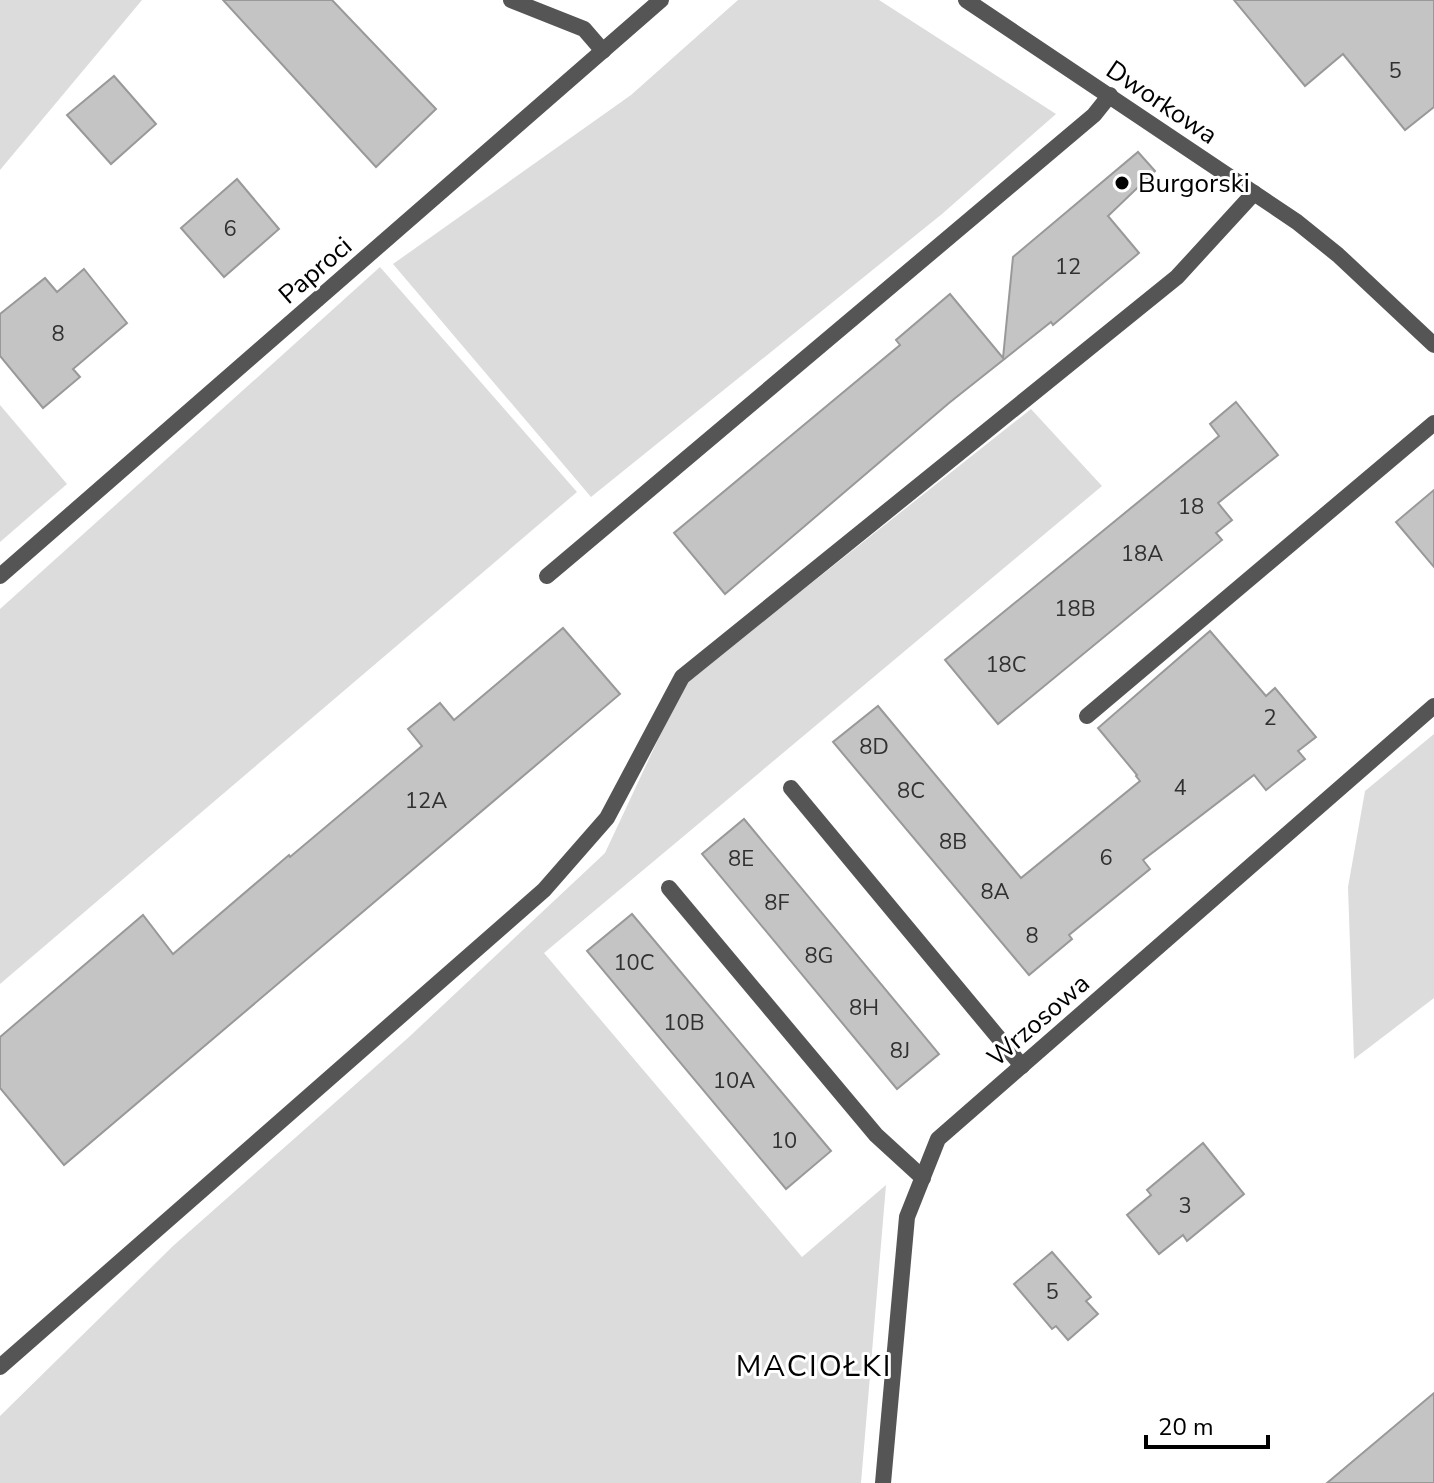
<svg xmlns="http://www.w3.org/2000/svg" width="1434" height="1483" viewBox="0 0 1434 1483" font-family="'Nunito Sans',sans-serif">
	<rect width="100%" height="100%" fill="#fff"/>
	<g fill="#dcdcdc">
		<path d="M 0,0 L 142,0 L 0,170 Z"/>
		<path d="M 738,0 L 879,0 L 1056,114 L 942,214 L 591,497 L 393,264 L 631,95 Z"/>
		<path d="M 380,267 L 577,492 L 0,984 L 0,609 Z"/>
		<path d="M 0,405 L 67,484 L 0,542 Z"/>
		<path d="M 1031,409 L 1102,486 L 544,953 L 802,1257 L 886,1185 L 861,1483 L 0,1483 L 0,1416 L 173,1246 L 409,1037 L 605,853 L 684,684 Z"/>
		<path d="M 1434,734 L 1434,998 L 1354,1059 L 1348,887 L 1365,791 Z"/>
	</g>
	<g fill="#c4c4c4" stroke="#999" stroke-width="2">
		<path d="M 223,0 L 332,0 L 436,109 L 376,167 Z"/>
		<path d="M 1234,0 L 1434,0 L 1434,107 L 1405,130 L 1343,54 L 1305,86 Z"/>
		<path d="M 114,76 L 156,124 L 111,164 L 67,115 Z"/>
		<path d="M 1138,152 L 1155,171 L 1108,216 L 1139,253 L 1053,325 L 1051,322 L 949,403 L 725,594 L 674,533 L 900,345 L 896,340 L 950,294 L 1003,358 L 1013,257 Z"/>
		<path d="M 237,179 L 279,229 L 224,277 L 181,228 Z"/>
		<path d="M 84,269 L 127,323 L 73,369 L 80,377 L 43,408 L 0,356 L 0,314 L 45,278 L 57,292 Z"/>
		<path d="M 1236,402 L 1278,455 L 1218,503 L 1232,520 L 1216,533 L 1222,540 L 998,724 L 945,660 L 1219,436 L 1210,424 Z"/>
		<path d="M 1434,490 L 1434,567 L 1396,522 Z"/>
		<path d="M 563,628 L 620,694 L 64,1165 L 0,1088 L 0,1037 L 143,915 L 173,954 L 289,855 L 290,857 L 422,746 L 408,729 L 440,703 L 454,720 Z"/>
		<path d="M 1210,631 L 1266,696 L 1275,688 L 1316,737 L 1298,751 L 1305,759 L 1266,790 L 1254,775 L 1143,860 L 1150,869 L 1069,935 L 1072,939 L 1029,975 L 833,742 L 878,706 L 1021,878 L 1140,781 L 1136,776 L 1137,775 L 1098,728 Z"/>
		<path d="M 744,819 L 939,1054 L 897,1089 L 702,854 Z"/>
		<path d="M 632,914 L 831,1151 L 786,1189 L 587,951 Z"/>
		<path d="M 1203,1143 L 1244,1194 L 1187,1241 L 1183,1235 L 1159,1254 L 1127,1215 L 1151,1195 L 1147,1190 Z"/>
		<path d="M 1052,1252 L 1091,1297 L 1086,1301 L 1098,1314 L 1068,1340 L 1056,1326 L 1052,1329 L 1014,1284 Z"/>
		<path d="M 1434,1393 L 1434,1483 L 1327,1483 Z"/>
	</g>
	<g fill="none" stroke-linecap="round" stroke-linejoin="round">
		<g stroke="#555" stroke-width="16">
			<path d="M 511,0 L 584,29 L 603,51"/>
			<path d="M 547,576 L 1094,115 L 1110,95"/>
		</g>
		<g stroke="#555" stroke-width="16">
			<path d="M 0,576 L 661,0"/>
			<path d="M 1087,716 L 1434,423"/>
			<path d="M 791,788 L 1022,1066"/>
			<path d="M 669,888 L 876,1135 L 923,1178"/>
			<path d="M 0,1367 L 544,890 L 607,818 L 682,677 L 1177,277 L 1254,193"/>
			<path d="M 883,1483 L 907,1217 L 938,1139 L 1434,706"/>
		</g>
		<path stroke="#555" stroke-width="16" d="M 966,0 L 1297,222 L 1338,255 L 1434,345"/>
	</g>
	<circle fill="#000" stroke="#fff" stroke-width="3" cx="1122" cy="183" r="8"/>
	<g text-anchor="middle" stroke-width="6" stroke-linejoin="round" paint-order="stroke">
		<g font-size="22" fill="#313131">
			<text x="1395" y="78">5</text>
			<text x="230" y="236">6</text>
			<text x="1068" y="274">12</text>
			<text x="58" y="341">8</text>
			<text x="1191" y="514">18</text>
			<text x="1142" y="561">18A</text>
			<text x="1075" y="616">18B</text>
			<text x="1006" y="672">18C</text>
			<text x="1270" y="725">2</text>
			<text x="874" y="754">8D</text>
			<text x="1180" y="795">4</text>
			<text x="911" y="798">8C</text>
			<text x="426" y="808">12A</text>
			<text x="953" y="849">8B</text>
			<text x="1106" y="865">6</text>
			<text x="741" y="866">8E</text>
			<text x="995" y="899">8A</text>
			<text x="777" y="910">8F</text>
			<text x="1032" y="943">8</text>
			<text x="819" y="963">8G</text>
			<text x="634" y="970">10C</text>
			<text x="864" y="1015">8H</text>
			<text x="684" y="1030">10B</text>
			<text x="900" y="1058">8J</text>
			<text x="734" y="1088">10A</text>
			<text x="784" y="1148">10</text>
			<text x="1185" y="1213">3</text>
			<text x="1052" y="1299">5</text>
		</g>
		<g font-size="26" fill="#000" stroke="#fff">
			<text transform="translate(1162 102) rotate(34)" y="9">Dworkowa</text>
			<text transform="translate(315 270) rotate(-41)" y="9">Paproci</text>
			<text transform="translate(1038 1020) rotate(-41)" y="9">Wrzosowa</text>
		</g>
		<g font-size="26" fill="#000" stroke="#fff" text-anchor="start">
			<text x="1138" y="192">Burgorski</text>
		</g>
		<g font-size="30" letter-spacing="2" fill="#000" stroke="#fff">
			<text x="814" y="1376">MACIOŁKI</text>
		</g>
	</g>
	<path d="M1146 1435v12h122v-12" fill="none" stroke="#000000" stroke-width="4"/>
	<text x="1158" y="1435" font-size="24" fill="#000000" stroke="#ffffff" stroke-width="6" paint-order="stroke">20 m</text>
</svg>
